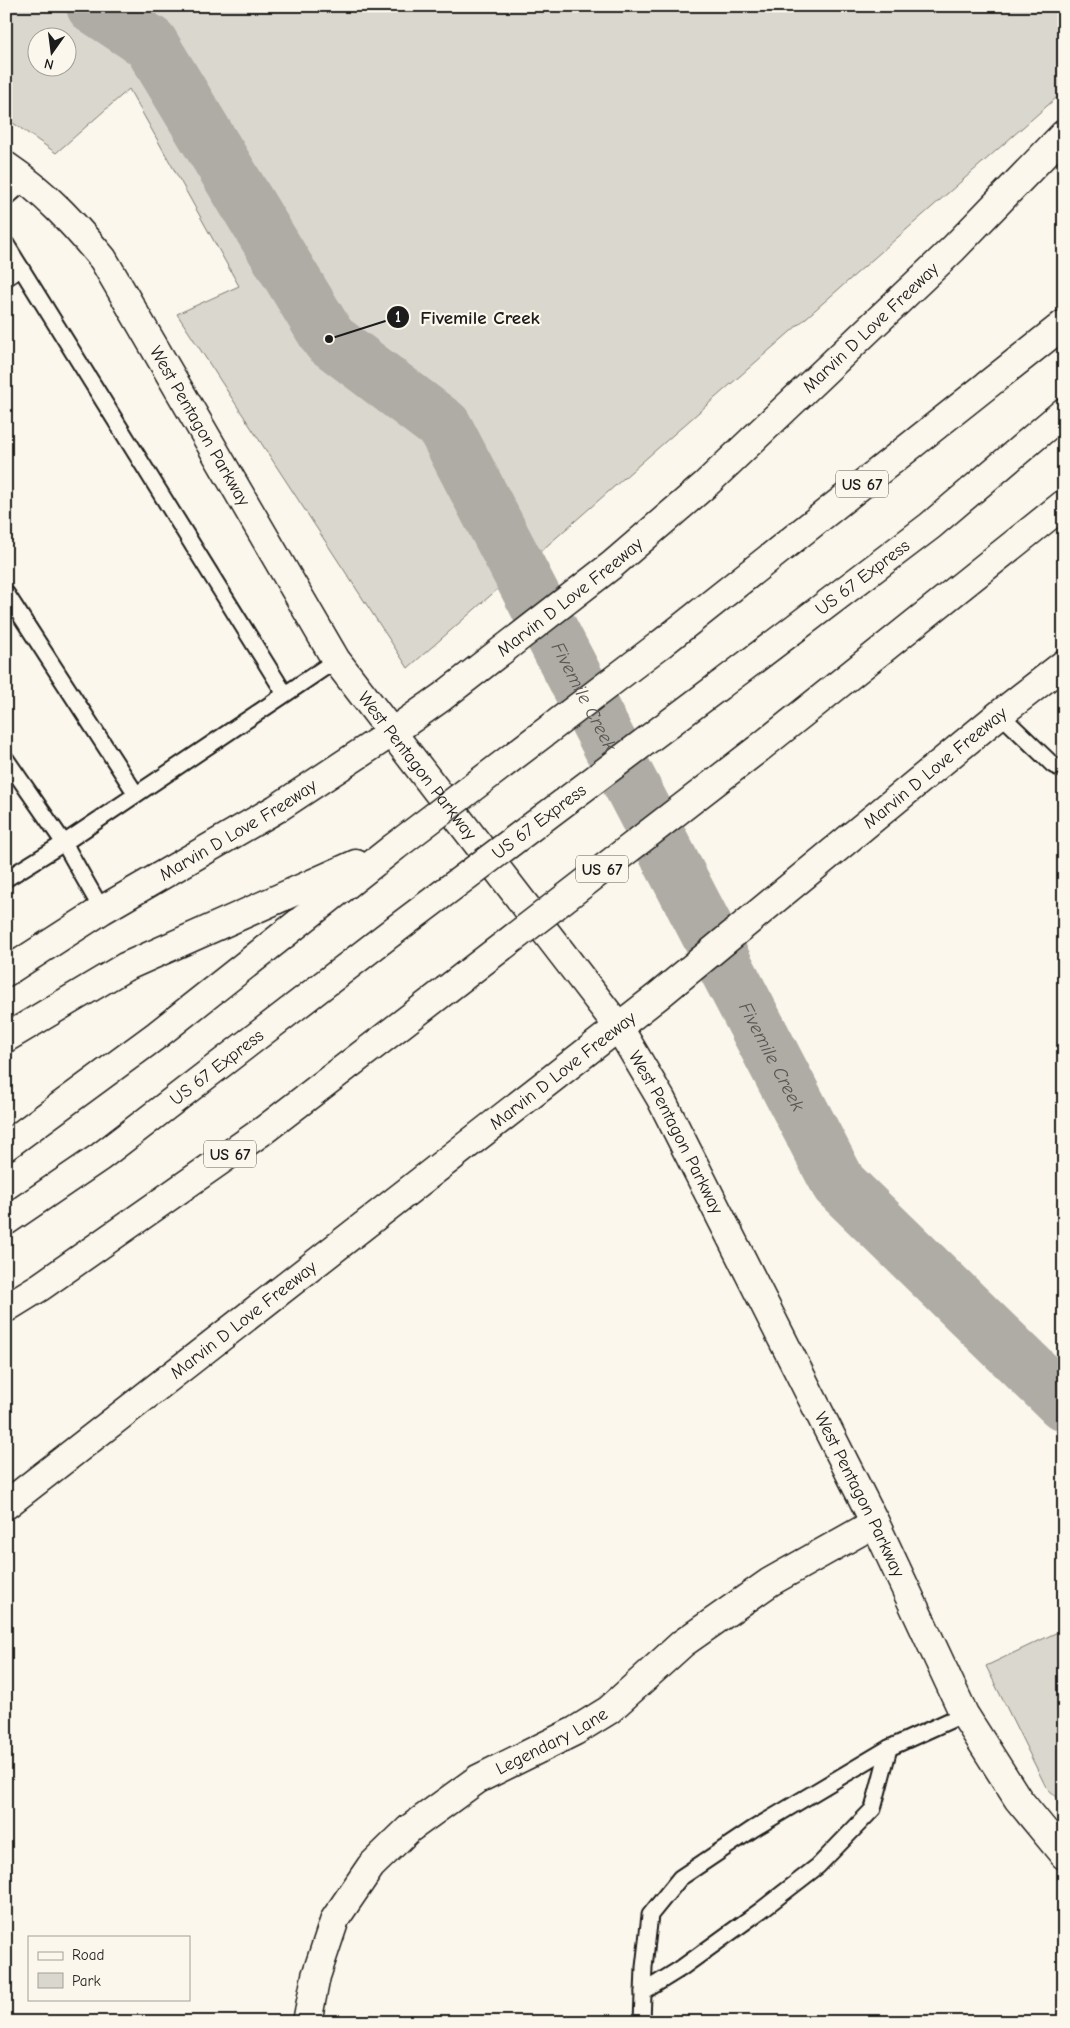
<svg xmlns="http://www.w3.org/2000/svg" width="1070" height="2028" viewBox="0 0 1070 2028" font-family="'Comic Neue',sans-serif">
	<rect width="100%" height="100%" fill="#fbf7ec"/>
	<filter id="ink" filterUnits="userSpaceOnUse"><feTurbulence type="fractalNoise" baseFrequency=".02" numOctaves="2"/><feDisplacementMap in="SourceGraphic" scale="10" xChannelSelector="R" yChannelSelector="G"/><feConvolveMatrix kernelMatrix="1 2 1 2 8 2 1 2 1" color-interpolation-filters="sRGB"/></filter>
	<g filter="url(#ink)">
		<g fill="#dad7ce" stroke="#7b7a75" fill-rule="evenodd">
			<path d="M 6,6 L 1064,6 L 1064,91 L 408,668 L 177,314 L 239,286 L 129,89 L 56,153 L 6,118 ZM 38,38 L 68,38 L 68,68 L 38,68 Z"/>
			<path d="M 1064,1629 L 1064,1804 L 1046,1787 L 986,1666 Z"/>
		</g>
		<g fill="none" stroke-linecap="round" stroke-linejoin="round">
			<path stroke="#afaca5" stroke-width="56" id="s1" d="M 94,6 L 150,43 L 329,339 L 444,426 L 839,1184 L 1064,1403"/>
			<g stroke="#1c1c1c" stroke-width="19">
				<g id="lane">
					<path d="M 6,198 L 27,180"/>
					<path d="M 6,244 L 285,694"/>
					<path d="M 6,278 L 21,268"/>
					<path d="M 6,593 L 136,794"/>
					<path d="M 1000,714 L 1053,765 L 1064,770"/>
					<path d="M 6,759 L 64,843 L 102,910"/>
					<path d="M 6,879 L 64,843 L 336,660"/>
					<path d="M 643,1992 L 680,1969 L 760,1911 L 818,1866 L 873,1809 L 889,1748"/>
					<path d="M 642,2022 L 644,1967 L 650,1915 L 680,1878 L 753,1829 L 889,1748 L 964,1714"/>
				</g>
			</g>
			<g stroke="#1c1c1c" stroke-width="31">
				<g id="street">
					<path id="s2" d="M 307,2022 L 316,1976 L 335,1919 L 371,1866 L 409,1829 L 478,1779 L 575,1731 L 609,1710 L 683,1643 L 770,1582 L 875,1523"/>
				</g>
			</g>
			<g stroke="#1c1c1c" stroke-width="31">
				<g id="secondary">
					<path id="s3" d="M 6,166 C 46,193 73,223 103,259 L 336,660 L 618,1026 L 661,1099 L 875,1523 L 964,1714 L 1018,1799 L 1064,1855"/>
					<path id="s4" d="M 6,972 L 102,910 L 276,809 L 391,733 L 442,697 L 612,565 L 706,484 L 953,249 L 1064,134"/>
					<path id="s5" d="M 6,1505 L 658,996 L 1000,714 L 1064,664"/>
				</g>
			</g>
			<g stroke="#1c1c1c" stroke-width="31">
				<g id="highway">
					<path d="M 661,644 L 1064,324"/>
					<path id="s6" d="M 719,686 L 930,526 L 1064,412"/>
					<path d="M 758,749 L 1064,504"/>
					<path d="M 6,1038 L 125,967 L 356,864"/>
					<path d="M 6,1146 L 157,1035 L 393,848"/>
					<path id="s7" d="M 6,1221 L 100,1157 L 396,929"/>
					<path d="M 6,1308 L 40,1287 L 264,1130 L 446,990"/>
				</g>
			</g>
			<use href="#lane" stroke="#fbf7ec" stroke-width="15"/>
			<use href="#street" stroke="#fbf7ec" stroke-width="28"/>
			<use href="#secondary" stroke="#fbf7ec" stroke-width="28"/>
			<use href="#highway" stroke="#fbf7ec" stroke-width="28"/>
			<g stroke="#1c1c1c" stroke-width="31" stroke-linecap="butt">
				<g id="highway-bridge">
					<path d="M 393,848 L 661,644"/>
					<path id="s8" d="M 396,929 L 719,686"/>
					<path d="M 446,990 L 758,749"/>
				</g>
			</g>
			<use href="#highway-bridge" stroke="#fbf7ec" stroke-width="28"/>
		</g>
	</g>
	<g text-anchor="middle" stroke-width="4.5" stroke-linejoin="round" paint-order="stroke">
		<g fill="#fbf7ec" stroke="#5f5e5a" stroke-width="1">
			<rect x="836" y="470.5" width="52" height="27" rx="4"/>
			<rect x="576" y="855.5" width="52" height="27" rx="4"/>
			<rect x="204" y="1140.5" width="52" height="27" rx="4"/>
		</g>
		<g font-size="16" font-weight="bold" fill="#1c1c1c">
			<text x="862" y="490">US 67</text>
			<text x="602" y="875">US 67</text>
			<text x="230" y="1160">US 67</text>
		</g>
		<g font-size="18" fill="#1c1c1c" stroke="#fbf7ec">
			<text dy="6" stroke="none"><textPath href="#s4" startOffset="1082">Marvin D Love Freeway</textPath></text>
			<text dy="6" stroke="none"><textPath href="#s3" startOffset="328">West Pentagon Parkway</textPath></text>
			<text dy="6" stroke="none"><textPath href="#s6" startOffset="180">US 67 Express</textPath></text>
			<text dy="6" stroke="none"><textPath href="#s4" startOffset="678">Marvin D Love Freeway</textPath></text>
			<text dy="6" stroke="none"><textPath href="#s3" startOffset="732">West Pentagon Parkway</textPath></text>
			<text dy="6" stroke="none"><textPath href="#s5" startOffset="1186">Marvin D Love Freeway</textPath></text>
			<text dy="6" stroke="none"><textPath href="#s8" startOffset="179">US 67 Express</textPath></text>
			<text dy="6" stroke="none"><textPath href="#s4" startOffset="272">Marvin D Love Freeway</textPath></text>
			<text dy="6" stroke="none"><textPath href="#s7" startOffset="261">US 67 Express</textPath></text>
			<text dy="6" stroke="none"><textPath href="#s5" startOffset="706">Marvin D Love Freeway</textPath></text>
			<text dy="6" stroke="none"><textPath href="#s3" startOffset="1182">West Pentagon Parkway</textPath></text>
			<text dy="6" stroke="none"><textPath href="#s5" startOffset="301">Marvin D Love Freeway</textPath></text>
			<text dy="6" stroke="none"><textPath href="#s3" startOffset="1588">West Pentagon Parkway</textPath></text>
			<text dy="6" stroke="none"><textPath href="#s2" startOffset="392">Legendary Lane</textPath></text>
		</g>
		<g font-size="19" font-style="italic" fill="#575653" stroke="#fbf7ec">
			<text dy="7" stroke="none"><textPath href="#s1" startOffset="862">Fivemile Creek</textPath></text>
			<text dy="7" stroke="none"><textPath href="#s1" startOffset="1268">Fivemile Creek</textPath></text>
		</g>
	</g>
	<path fill="none" stroke="#1c1c1c" stroke-width="2" d="M329 339L398 317"/>
	<g fill="#1c1c1c" stroke="#fbf7ec" stroke-width="2">
		<circle cx="329" cy="339" r="5"/>
		<circle cx="398" cy="317" r="12"/>
	</g>
	<g font-size="15" text-anchor="middle" font-weight="bold" fill="#fff">
		<text x="398" y="322">1</text>
	</g>
	<g font-size="19" text-anchor="middle" font-weight="bold" fill="#1c1c1c" stroke="#fbf7ec" stroke-width="4.5" stroke-linejoin="round" paint-order="stroke">
		<text x="480" y="324">Fivemile Creek</text>
	</g>
	<rect width="1070" height="2028" fill="none" stroke="#fbf7ec" stroke-width="25"/>
	<rect x="12" y="12" width="1045" height="2003" fill="none" stroke="#1c1c1c" stroke-width="2" filter="url(#ink)"/>
	<rect x="28" y="1936" width="162" height="65" fill="#fbf7ec" stroke="#a29f99"/>
	<rect x="38" y="1952" width="25" height="8" fill="#fbf7ec" stroke="#a29f99"/>
	<text x="72" y="1960" font-size="15" fill="#1c1c1c">Road</text>
	<rect x="38" y="1973" width="25" height="15" fill="#dad7ce" stroke="#a29f99"/>
	<text x="72" y="1986" font-size="15" fill="#1c1c1c">Park</text>
	<g transform="translate(52 52) rotate(194)"><circle r="24" fill="#fbf7ec" stroke="#a29f99"/>
	<path d="M0-4L9 19L0 12L-9 19Z" fill="#1c1c1c"/>
	<text y="-8" font-size="14" font-weight="bold" text-anchor="middle" fill="#1c1c1c">N</text>
	</g>
</svg>
